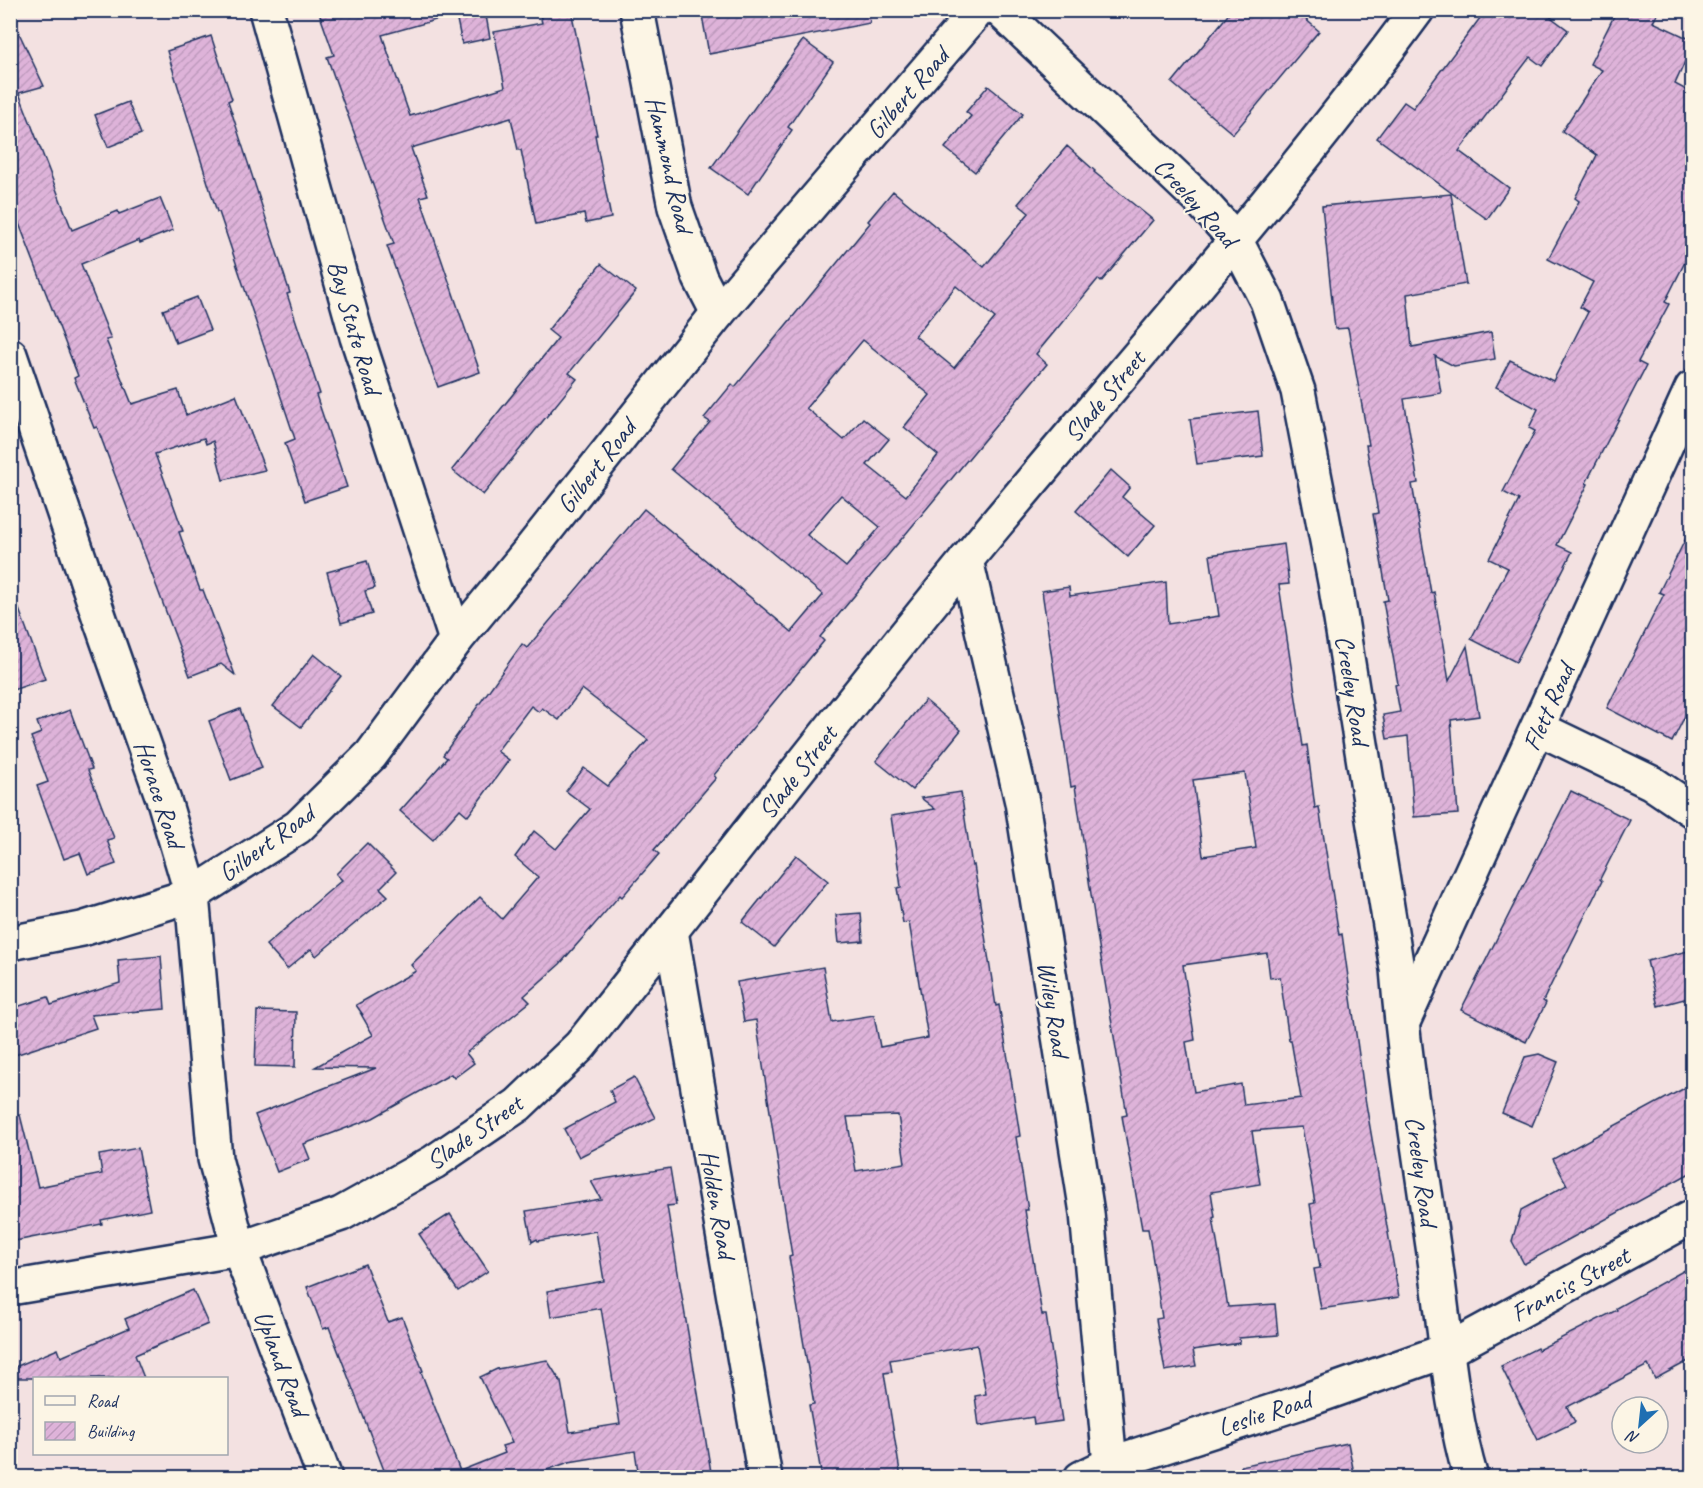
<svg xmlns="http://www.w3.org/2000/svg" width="1703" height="1488" viewBox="0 0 1703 1488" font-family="Caveat,sans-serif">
	<defs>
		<pattern id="building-hatch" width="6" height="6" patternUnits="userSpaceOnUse" patternTransform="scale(1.5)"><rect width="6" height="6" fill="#deb3d9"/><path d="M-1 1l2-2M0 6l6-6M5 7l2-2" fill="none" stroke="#be9abd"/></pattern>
	</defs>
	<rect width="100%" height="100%" fill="#f3e1e1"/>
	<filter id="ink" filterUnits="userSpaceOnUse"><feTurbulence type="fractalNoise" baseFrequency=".0167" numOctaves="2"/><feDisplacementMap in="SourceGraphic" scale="12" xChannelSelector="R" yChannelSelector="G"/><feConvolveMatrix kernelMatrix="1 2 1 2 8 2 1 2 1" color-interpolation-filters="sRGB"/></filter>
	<g filter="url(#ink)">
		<g fill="url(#building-hatch)" stroke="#1b2f5e" stroke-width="1.5" fill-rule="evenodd">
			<path d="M 318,10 L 442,10 L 443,18 L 382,35 L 410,116 L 505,87 L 494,32 L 542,23 L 539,10 L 571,10 L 597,135 L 595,135 L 611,218 L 586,223 L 584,214 L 536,224 L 521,150 L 518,150 L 511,118 L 411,148 L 428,195 L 420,197 L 480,372 L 438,387 L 387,246 L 394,244 L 327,57 L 334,55 Z"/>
			<path d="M 455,10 L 485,10 L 490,38 L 462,44 Z"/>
			<path d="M 701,10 L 868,10 L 870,23 L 709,54 Z"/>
			<path d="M 1232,10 L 1295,10 L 1319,31 L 1233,134 L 1172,83 Z"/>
			<path d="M 1486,10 L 1541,10 L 1568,30 L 1542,66 L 1530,57 L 1459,151 L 1509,188 L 1487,219 L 1377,138 L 1404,102 L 1413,108 Z"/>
			<path d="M 1617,10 L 1660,10 L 1653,22 L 1692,40 L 1692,46 L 1675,84 L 1692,93 L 1692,248 L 1665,302 L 1669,304 L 1638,362 L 1646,366 L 1586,483 L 1588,484 L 1557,545 L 1572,552 L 1516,662 L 1471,639 L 1508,568 L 1489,559 L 1519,500 L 1503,492 L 1535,431 L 1529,428 L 1538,409 L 1496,387 L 1510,360 L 1553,381 L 1588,312 L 1580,307 L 1593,282 L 1548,259 L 1579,201 L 1575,198 L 1597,155 L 1562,131 L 1602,70 L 1590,64 Z"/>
			<path d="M 10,14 L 44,86 L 19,93 L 72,230 L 118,211 L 119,214 L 160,198 L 173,230 L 140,243 L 139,240 L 81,264 L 111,339 L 106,340 L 132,404 L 178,390 L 186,415 L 236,395 L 265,470 L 223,480 L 213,441 L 206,444 L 204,438 L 155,454 L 183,531 L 179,532 L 200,590 L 203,590 L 235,675 L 221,664 L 190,676 L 97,427 L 94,428 L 74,378 L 78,376 L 10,200 Z"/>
			<path d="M 211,36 L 232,99 L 228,101 L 290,293 L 287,294 L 320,394 L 316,395 L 347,487 L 305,501 L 285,443 L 295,439 L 219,212 L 217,212 L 167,51 Z"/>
			<path d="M 803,40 L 833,62 L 788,127 L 792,130 L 748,194 L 711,168 Z"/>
			<path d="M 988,86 L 1023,114 L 975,172 L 945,148 L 971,116 L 966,112 Z"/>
			<path d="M 128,102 L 141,134 L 108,147 L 95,115 Z"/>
			<path d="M 1067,146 L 1095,171 L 1094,172 L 1153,220 L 1101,282 L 1098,279 L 1036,354 L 1047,364 L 820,637 L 824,641 L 714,775 L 716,778 L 654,850 L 659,854 L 622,897 L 620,895 L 560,964 L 524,996 L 530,1002 L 466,1053 L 474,1063 L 454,1078 L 451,1074 L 373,1118 L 304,1144 L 310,1159 L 277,1172 L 255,1115 L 376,1068 L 315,1067 L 373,1035 L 361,1014 L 363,1015 L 356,1005 L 416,971 L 411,965 L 480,897 L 502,919 L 538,877 L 515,857 L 534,831 L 556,849 L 590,809 L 566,791 L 584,768 L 608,786 L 648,740 L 582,689 L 559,720 L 542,708 L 539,712 L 531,706 L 497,751 L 509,760 L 468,816 L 460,809 L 433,840 L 400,811 L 447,758 L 443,755 L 522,644 L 527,648 L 644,509 L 792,632 L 823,595 L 671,469 L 710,422 L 704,418 L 732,384 L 735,387 L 870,223 L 868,221 L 893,191 L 984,267 L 1029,213 L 1018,204 ZM 956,286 L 995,318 L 954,368 L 915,336 ZM 863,340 L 930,395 L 904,427 L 938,455 L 906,496 L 867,465 L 889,439 L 863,418 L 844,440 L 806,408 ZM 841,495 L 880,527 L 846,567 L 807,535 Z"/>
			<path d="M 1451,194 L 1466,284 L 1407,294 L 1412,347 L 1491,332 L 1495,359 L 1454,366 L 1435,356 L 1441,393 L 1404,399 L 1418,483 L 1412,484 L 1431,593 L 1434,592 L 1449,681 L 1467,646 L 1479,716 L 1451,720 L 1458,814 L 1414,817 L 1408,736 L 1387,739 L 1383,715 L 1400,712 L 1395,685 L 1398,684 L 1383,601 L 1388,600 L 1373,514 L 1378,513 L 1366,445 L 1369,445 L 1348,328 L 1335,329 L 1322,206 Z"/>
			<path d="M 601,264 L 636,291 L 569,373 L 577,379 L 483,495 L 452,470 L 558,338 L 548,330 Z"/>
			<path d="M 197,297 L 210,330 L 176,343 L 163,310 Z"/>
			<path d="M 1258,411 L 1263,456 L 1197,464 L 1190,419 Z"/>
			<path d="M 1111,470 L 1130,487 L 1122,497 L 1155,525 L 1128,557 L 1076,511 Z"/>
			<path d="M 1692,526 L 1692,702 L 1672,742 L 1607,708 L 1664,594 L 1659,592 Z"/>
			<path d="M 1284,544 L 1289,584 L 1279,585 L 1303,746 L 1307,745 L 1315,808 L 1319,807 L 1339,935 L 1342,934 L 1365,1098 L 1399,1297 L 1321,1309 L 1314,1269 L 1320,1268 L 1310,1204 L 1315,1203 L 1302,1127 L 1252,1131 L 1260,1184 L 1211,1192 L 1215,1217 L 1213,1218 L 1228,1307 L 1275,1304 L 1278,1335 L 1239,1338 L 1240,1343 L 1193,1350 L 1196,1366 L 1165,1371 L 1156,1319 L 1162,1318 L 1148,1229 L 1142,1229 L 1122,1116 L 1127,1115 L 1096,928 L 1075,786 L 1071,787 L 1042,591 L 1069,587 L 1070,596 L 1166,582 L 1168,624 L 1219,616 L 1210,555 ZM 1245,773 L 1256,848 L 1203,856 L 1193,780 ZM 1267,953 L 1270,978 L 1280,977 L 1289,1040 L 1291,1040 L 1301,1098 L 1244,1105 L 1241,1084 L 1194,1092 L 1186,1042 L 1195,1040 L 1183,965 Z"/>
			<path d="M 367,561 L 375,588 L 365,591 L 372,614 L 341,623 L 327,572 Z"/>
			<path d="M 10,593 L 13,593 L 45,679 L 10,691 Z"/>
			<path d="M 314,654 L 341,676 L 301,727 L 273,706 Z"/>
			<path d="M 925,700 L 961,730 L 912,790 L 876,761 Z"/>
			<path d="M 240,709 L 262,768 L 231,780 L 209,721 Z"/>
			<path d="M 70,710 L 92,769 L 88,770 L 114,838 L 107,840 L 116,864 L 88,874 L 80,853 L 64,859 L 37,786 L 48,782 L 31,737 L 41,733 L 37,722 Z"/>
			<path d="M 1571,791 L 1630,820 L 1600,879 L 1602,881 L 1543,1001 L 1546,1003 L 1526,1042 L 1461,1010 Z"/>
			<path d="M 961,792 L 972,866 L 974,865 L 996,1006 L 999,1005 L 1009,1065 L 1020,1136 L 1016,1137 L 1028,1210 L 1025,1210 L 1042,1315 L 1046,1315 L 1062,1421 L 1034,1425 L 1033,1417 L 979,1426 L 975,1396 L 986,1394 L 977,1345 L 890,1360 L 892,1372 L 884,1373 L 901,1478 L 822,1478 L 809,1405 L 814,1404 L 789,1257 L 792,1256 L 756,1020 L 744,1022 L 737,982 L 823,967 L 832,1022 L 874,1015 L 880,1047 L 928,1038 L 909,922 L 903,923 L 897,888 L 901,887 L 891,816 L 935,809 L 921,798 ZM 898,1115 L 905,1163 L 856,1171 L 847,1117 Z"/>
			<path d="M 367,843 L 396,872 L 380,888 L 388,896 L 316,956 L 311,949 L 287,969 L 266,945 L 342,880 L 336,874 Z"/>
			<path d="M 796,855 L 828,881 L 774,947 L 742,922 Z"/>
			<path d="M 861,913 L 863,941 L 839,943 L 836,915 Z"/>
			<path d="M 1692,950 L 1692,997 L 1658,1006 L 1647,961 Z"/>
			<path d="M 161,956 L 165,1009 L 91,1015 L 96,1028 L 15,1055 L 10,1040 L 10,1009 L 48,997 L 51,1005 L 120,983 L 118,960 Z"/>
			<path d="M 257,1011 L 296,1012 L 295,1067 L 255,1066 Z"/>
			<path d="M 1539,1054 L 1558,1062 L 1532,1126 L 1502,1113 L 1525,1057 Z"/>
			<path d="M 634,1077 L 655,1118 L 579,1157 L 564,1129 L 615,1102 L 610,1090 Z"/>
			<path d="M 1692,1084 L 1692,1172 L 1524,1264 L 1512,1241 L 1521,1210 L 1567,1185 L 1553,1159 Z"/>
			<path d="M 20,1115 L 38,1187 L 102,1174 L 99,1155 L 138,1148 L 150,1210 L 101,1220 L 102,1224 L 10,1242 L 10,1116 Z"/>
			<path d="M 670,1168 L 676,1205 L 667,1206 L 712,1478 L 639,1478 L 635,1451 L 569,1462 L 525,1478 L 387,1478 L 329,1327 L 323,1329 L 307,1287 L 365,1264 L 388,1322 L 402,1317 L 423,1371 L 421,1372 L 460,1471 L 505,1453 L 502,1446 L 512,1443 L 480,1377 L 497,1369 L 547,1360 L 561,1382 L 570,1432 L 620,1424 L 601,1308 L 551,1317 L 547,1291 L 604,1281 L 596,1231 L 538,1241 L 537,1239 L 532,1242 L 526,1211 L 601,1199 L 591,1181 Z"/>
			<path d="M 450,1214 L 488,1271 L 458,1291 L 419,1234 Z"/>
			<path d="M 1692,1266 L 1692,1359 L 1655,1379 L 1648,1365 L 1567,1407 L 1575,1422 L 1538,1440 L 1501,1366 L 1537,1348 L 1538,1350 L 1617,1310 L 1616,1308 Z"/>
			<path d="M 193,1290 L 208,1324 L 135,1355 L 144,1378 L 10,1378 L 10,1369 L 58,1349 L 61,1357 L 129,1328 L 125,1319 Z"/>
			<path d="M 1348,1443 L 1355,1478 L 1242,1478 L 1241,1466 Z"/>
		</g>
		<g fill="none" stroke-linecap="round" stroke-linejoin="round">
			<g stroke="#1b2f5e" stroke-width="38">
				<g id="minor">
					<path d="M 266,10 L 357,337 L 456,640"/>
					<path d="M 637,10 L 675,207 L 700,278 L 718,313"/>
					<path d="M 1000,10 L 1198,198 L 1235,239 L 1267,301 L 1298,391 L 1335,582 L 1397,969 C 1405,1069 1422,1168 1436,1267 C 1446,1336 1451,1411 1471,1478"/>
					<path d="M 10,355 L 101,622 L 165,804 L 192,895 L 215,1159 L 239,1249 L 325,1478"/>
					<path d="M 966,560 L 1022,802 L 1087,1213 L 1110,1464"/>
					<path d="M 1538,728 L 1652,783 L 1692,810"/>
					<path d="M 671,931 L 765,1478"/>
					<path d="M 10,943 L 82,929 L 192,895 L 298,827 L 371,755 L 456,640 L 531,549 L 718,313 L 978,10"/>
					<path d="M 1403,1022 L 1692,388"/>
					<path d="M 10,1288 L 239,1249 L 341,1214 L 434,1162 L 518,1105 L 580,1046 C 709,884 836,719 967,559 C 1117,377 1277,201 1417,10"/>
					<path d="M 1081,1478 L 1110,1464 L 1298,1403 L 1448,1350 L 1692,1217"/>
				</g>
			</g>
			<use href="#minor" stroke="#fcf5e5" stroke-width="33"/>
		</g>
	</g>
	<g text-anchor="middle" stroke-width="4.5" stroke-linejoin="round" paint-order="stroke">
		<g font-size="26" fill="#1b2f5e" stroke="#fcf5e5">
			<text transform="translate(907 93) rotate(-49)" y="9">Gilbert Road</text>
			<text transform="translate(670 164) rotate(77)" y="9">Hammond Road</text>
			<text transform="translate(1196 202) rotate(48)" y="9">Creeley Road</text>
			<text transform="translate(355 327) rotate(74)" y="9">Bay State Road</text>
			<text transform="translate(1104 396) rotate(-50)" y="9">Slade Street</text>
			<text transform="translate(596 466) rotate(-52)" y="9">Gilbert Road</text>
			<text transform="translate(1353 690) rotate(81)" y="9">Creeley Road</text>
			<text transform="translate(1548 707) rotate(-66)" y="9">Flett Road</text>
			<text transform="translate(797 772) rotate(-52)" y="9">Slade Street</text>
			<text transform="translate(160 794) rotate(72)" y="9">Horace Road</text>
			<text transform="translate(266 843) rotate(-36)" y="9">Gilbert Road</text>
			<text transform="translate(1054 1009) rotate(81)" y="9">Wiley Road</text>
			<text transform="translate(474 1132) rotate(-35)" y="9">Slade Street</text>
			<text transform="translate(1422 1171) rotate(82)" y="9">Creeley Road</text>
			<text transform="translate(718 1204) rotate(80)" y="9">Holden Road</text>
			<text transform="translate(1570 1284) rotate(-28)" y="9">Francis Street</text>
			<text transform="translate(282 1363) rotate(69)" y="9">Upland Road</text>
			<text transform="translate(1264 1413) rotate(-18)" y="9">Leslie Road</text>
		</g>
	</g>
	<rect width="1703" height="1488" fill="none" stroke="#fcf5e5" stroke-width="36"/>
	<rect x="18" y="18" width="1667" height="1452" fill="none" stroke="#1b2f5e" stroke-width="2" filter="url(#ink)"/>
	<rect x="33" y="1377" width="195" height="78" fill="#fcf5e5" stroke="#a2a6af" stroke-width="1.5"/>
	<rect x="45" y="1396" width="30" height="9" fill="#fcf5e5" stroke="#a2a6af" stroke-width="1.5"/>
	<text x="87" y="1407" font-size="18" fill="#1b2f5e">Road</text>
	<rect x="45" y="1422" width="30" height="18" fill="url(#building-hatch)" stroke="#a2a6af" stroke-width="1.5"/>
	<text x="87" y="1437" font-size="18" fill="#1b2f5e">Building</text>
	<g transform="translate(1640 1425) rotate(207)"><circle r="28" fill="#fcf5e5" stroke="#a2a6af" stroke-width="1.5"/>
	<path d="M0-4.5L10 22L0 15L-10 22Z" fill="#1f6fb2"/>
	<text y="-9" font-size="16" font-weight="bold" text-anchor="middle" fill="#1b2f5e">N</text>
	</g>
</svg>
